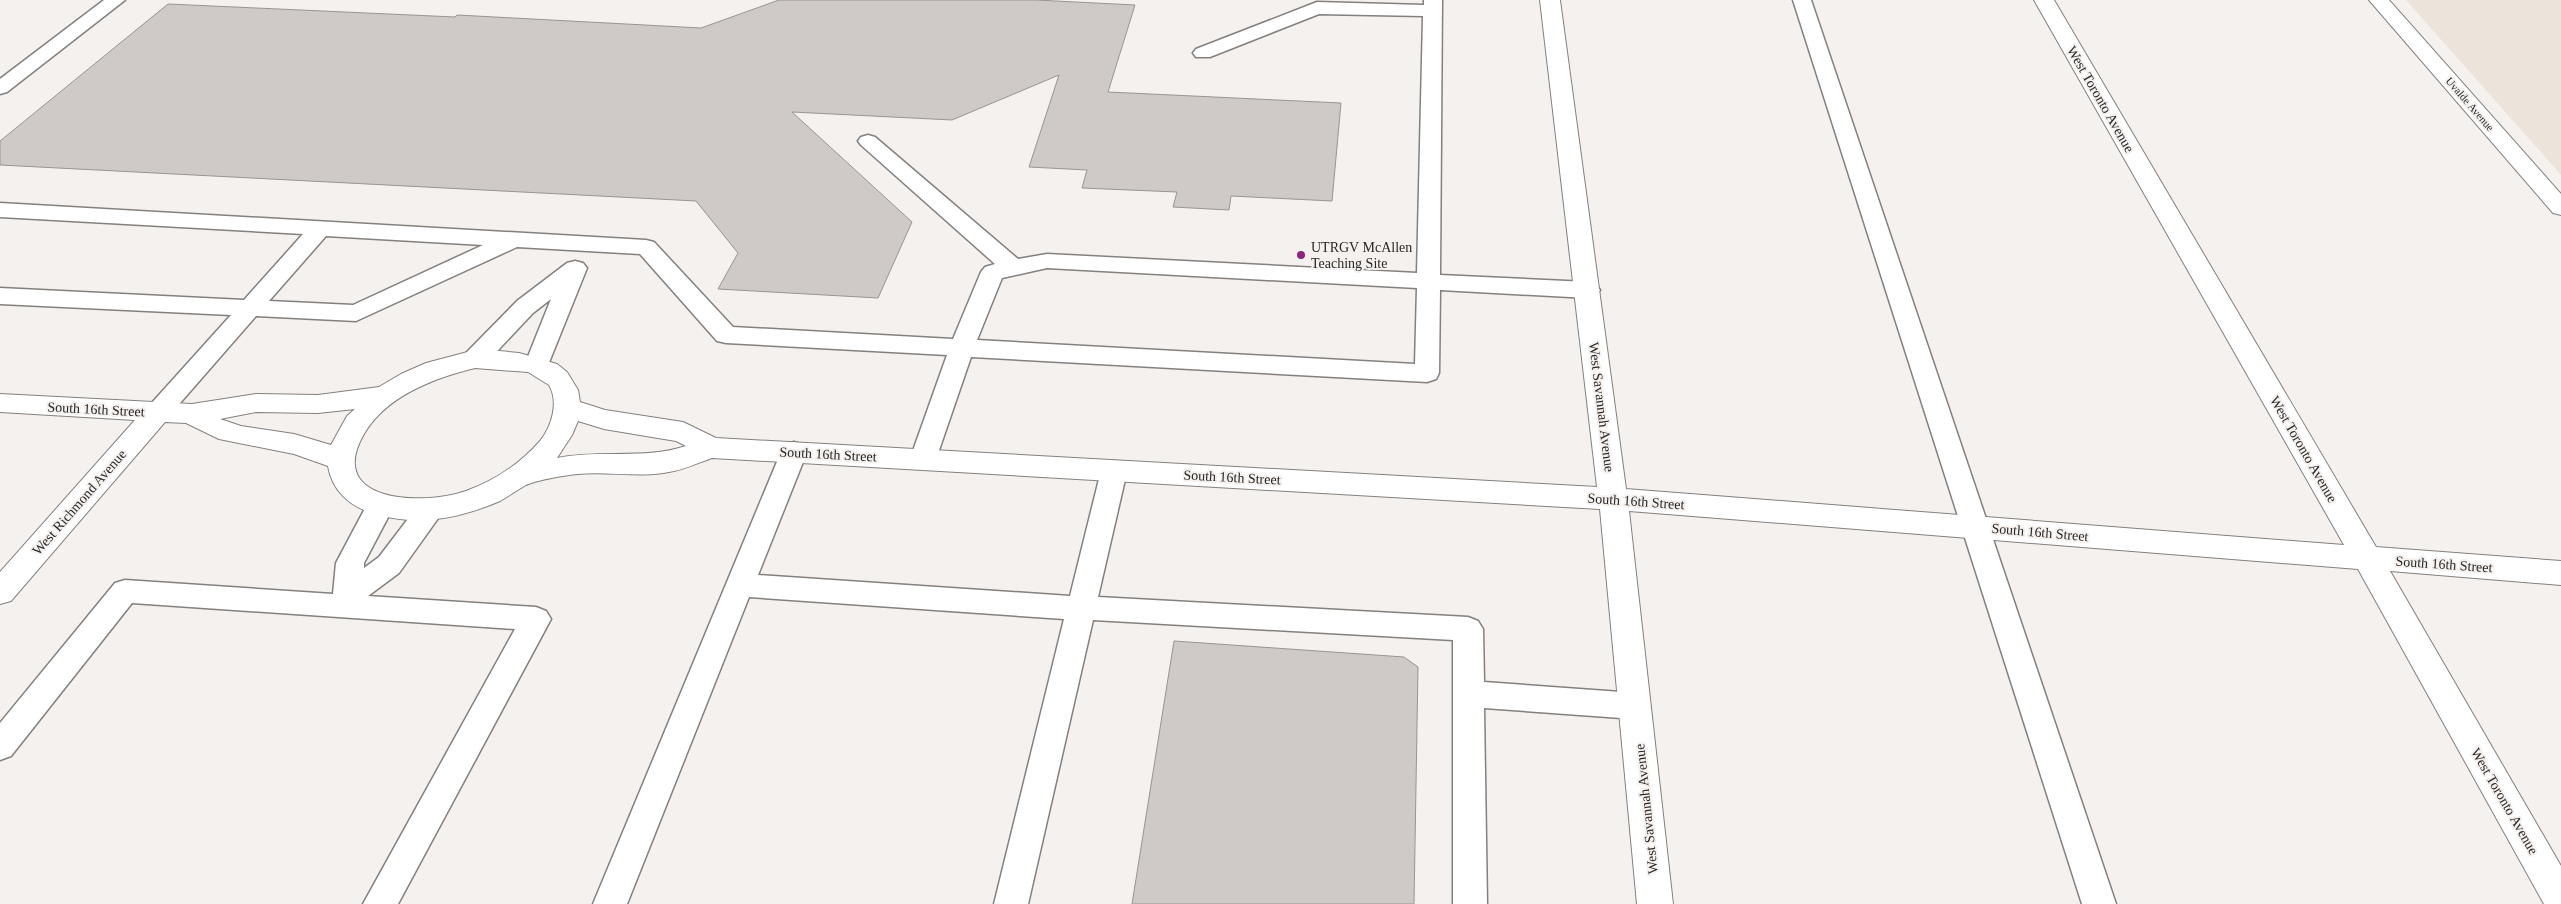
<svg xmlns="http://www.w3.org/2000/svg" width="2561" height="904" viewBox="0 0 2561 904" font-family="Georgia,serif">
	<rect width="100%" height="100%" fill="#f5f1ee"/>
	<path fill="#ece4da" d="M 2406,0 L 2561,0 L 2561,175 Z"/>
	<g fill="#cfcac8" stroke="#989492">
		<path d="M 779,0 L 1036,0 L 1135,5 L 1108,92 L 1341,103 L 1332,201 L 1231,196 L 1229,210 L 1173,207 L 1177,192 L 1082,188 L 1087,170 L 1029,167 L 1059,75 L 952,120 L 792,112 L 912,222 L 878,298 L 718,289 L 738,253 L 696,201 L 0,165 L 0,141 L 168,4 L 455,17 L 457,15 L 701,28 Z"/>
		<path d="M 1174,641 L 1404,657 L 1418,667 L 1414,904 L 1132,904 Z"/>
	</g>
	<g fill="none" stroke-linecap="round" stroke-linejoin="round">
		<g stroke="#83807d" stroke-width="3">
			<g id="lane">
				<path d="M 104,0 L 125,0 L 7,92 L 0,94 L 0,79 Z"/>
				<path d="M 1424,0 L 1442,0 L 1440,275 L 1588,282 L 1596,285 L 1600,290 L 1596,295 L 1588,298 L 1440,290 L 1439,373 L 1436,379 L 1427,382 L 971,357 L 936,459 L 932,466 L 923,469 L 914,466 L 910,459 L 947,355 L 726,343 L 717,341 L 640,254 L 517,247 L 356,321 L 256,316 L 167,418 L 158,421 L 149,418 L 145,412 L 149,406 L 231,315 L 0,304 L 0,288 L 244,300 L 303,234 L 0,217 L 0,203 L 646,240 L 654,242 L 733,327 L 953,339 L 981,272 L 985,267 L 995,264 L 861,145 L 858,141 L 861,137 L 868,135 L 875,137 L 1018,259 L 1047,254 L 1417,273 L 1423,16 L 1319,14 L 1210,57 L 1196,57 L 1193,53 L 1196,49 L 1317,2 L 1424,5 ZM 326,236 L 483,245 L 353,305 L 269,301 ZM 1047,268 L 1417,288 L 1415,364 L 977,340 L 1002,278 Z"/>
				<path d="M 1793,0 L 1811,0 L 2116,904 L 2082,904 Z"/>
				<path d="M 575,261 L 583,263 L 587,268 L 546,370 L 537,373 L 528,370 L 525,364 L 551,299 L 533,313 L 484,365 L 475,367 L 466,365 L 463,359 L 466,353 L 517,301 L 567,263 Z"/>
				<path d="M 794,442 L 803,445 L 807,452 L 758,575 L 1070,596 L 1101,471 L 1105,464 L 1114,461 L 1123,464 L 1127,471 L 1098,597 L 1468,617 L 1478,621 L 1483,629 L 1484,682 L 1635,693 L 1646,697 L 1650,706 L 1646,715 L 1635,719 L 1484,708 L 1487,904 L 1453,904 L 1453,640 L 1093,620 L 1028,904 L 994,904 L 1064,619 L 749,597 L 627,904 L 593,904 L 781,452 L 785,445 Z"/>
				<path d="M 380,496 L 390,499 L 394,506 L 364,563 L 364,568 L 379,557 L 420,503 L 430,500 L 440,503 L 444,510 L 399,573 L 368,596 L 536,607 L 546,611 L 551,619 L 398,904 L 363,904 L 515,629 L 132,603 L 11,756 L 0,760 L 0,723 L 115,583 L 125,580 L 333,594 L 336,563 L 370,499 Z"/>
			</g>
		</g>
		<g stroke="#83807d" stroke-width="2">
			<path id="street" d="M 1540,0 L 1560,0 L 1626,489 L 2344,545 L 2034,0 L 2054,0 L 2376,547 L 2561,561 L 2561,585 L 2390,571 L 2561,866 L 2561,904 L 2544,904 L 2358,569 L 1629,511 L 1673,904 L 1637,904 L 1600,509 L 712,458 C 698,463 683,470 669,472 C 639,478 608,471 578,474 C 566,475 537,480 526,485 C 517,490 509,496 500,501 C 458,519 416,527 372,513 C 349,506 332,490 328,466 L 294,454 L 219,439 L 186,423 L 165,422 L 11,601 L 0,604 L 0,572 L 135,420 L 0,412 L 0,394 L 192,404 L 256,394 L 318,395 L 379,387 L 401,374 L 426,363 L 475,350 L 489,350 L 519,353 L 557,364 L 567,372 L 578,390 L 580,402 L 605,410 L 683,422 L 716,438 L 1597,487 ZM 475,368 L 528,372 L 549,385 C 559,402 552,426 540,441 C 520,464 494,481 466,491 C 424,506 324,503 364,434 C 386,396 434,378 475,368 ZM 355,409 L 347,416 L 331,445 L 294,434 L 241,426 L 220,419 L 256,412 L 318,413 ZM 578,421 L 604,429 L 676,441 L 686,446 C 644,460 600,449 557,458 L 572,435 Z"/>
		</g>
		<g stroke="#83807d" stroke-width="2">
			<path id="secondary" d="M 2369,0 L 2389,0 L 2561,194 L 2561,215 L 2553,213 Z"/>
		</g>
		<use href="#lane" fill="#fff" fill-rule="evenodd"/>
		<use href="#street" fill="#fff" fill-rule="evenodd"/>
		<use href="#secondary" fill="#fff" fill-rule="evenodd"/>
	</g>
	<circle fill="#94217f" stroke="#f5f1ee" stroke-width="2" cx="1301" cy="255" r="5"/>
	<g text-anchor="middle" stroke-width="4" stroke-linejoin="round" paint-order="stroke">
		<g font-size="11" fill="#292827" stroke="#f5f1ee">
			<text transform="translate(2470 104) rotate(49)" y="4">Uvalde Avenue</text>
		</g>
		<g font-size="14" fill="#292827" stroke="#f5f1ee">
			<text transform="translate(2101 99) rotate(60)" y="5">West Toronto Avenue</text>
			<text transform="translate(1602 407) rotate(83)" y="5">West Savannah Avenue</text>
			<text transform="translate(96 409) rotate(3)" y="5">South 16th Street</text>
			<text transform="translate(2304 449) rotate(60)" y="5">West Toronto Avenue</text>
			<text transform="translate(828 454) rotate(3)" y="5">South 16th Street</text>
			<text transform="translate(1232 477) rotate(3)" y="5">South 16th Street</text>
			<text transform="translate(1636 501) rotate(4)" y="5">South 16th Street</text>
			<text transform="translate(79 502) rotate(-49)" y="5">West Richmond Avenue</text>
			<text transform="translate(2040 532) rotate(5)" y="5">South 16th Street</text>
			<text transform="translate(2444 564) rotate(4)" y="5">South 16th Street</text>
			<text transform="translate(2505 801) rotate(60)" y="5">West Toronto Avenue</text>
			<text transform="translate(1646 809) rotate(-96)" y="5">West Savannah Avenue</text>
		</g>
		<g font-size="14" fill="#292827" stroke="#f5f1ee" text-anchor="start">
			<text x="1311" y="252">UTRGV McAllen<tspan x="1311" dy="16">Teaching Site</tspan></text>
		</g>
	</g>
</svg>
